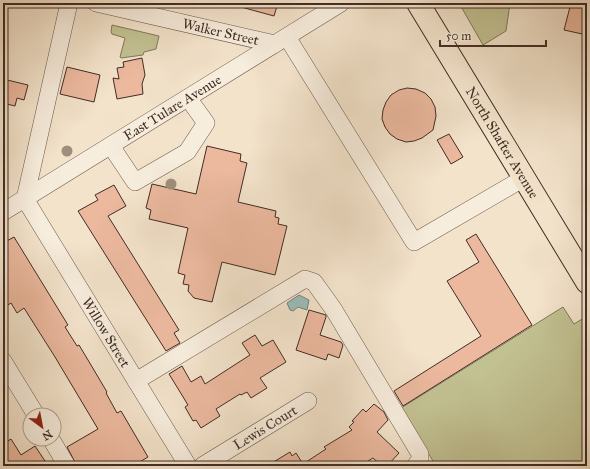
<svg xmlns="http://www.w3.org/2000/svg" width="590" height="469" viewBox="0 0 590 469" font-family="'IM FELL Great Primer',serif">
	<rect width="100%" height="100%" fill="#f3e3cb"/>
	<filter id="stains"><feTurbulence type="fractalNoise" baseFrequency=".005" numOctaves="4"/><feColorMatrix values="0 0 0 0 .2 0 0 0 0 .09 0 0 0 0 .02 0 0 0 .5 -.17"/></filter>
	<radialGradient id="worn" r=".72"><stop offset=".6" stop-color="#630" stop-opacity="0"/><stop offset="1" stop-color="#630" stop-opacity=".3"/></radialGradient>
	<g fill="#c2c192" stroke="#82775c">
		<path d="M 459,3 L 510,3 L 506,31 L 483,45 Z"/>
		<path d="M 112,25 L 159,36 L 156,49 L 144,52 L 143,55 L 121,58 L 120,57 L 125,38 L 112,34 L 111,32 Z"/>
		<path d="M 563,307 L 574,324 L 587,316 L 587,466 L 436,466 L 401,408 Z"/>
	</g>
	<path fill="#9cbdbb" stroke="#78837f" d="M 299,295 L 309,300 L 307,310 L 298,307 L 293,311 L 290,310 L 287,303 Z"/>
	<g fill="#ecb99f" stroke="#412d25">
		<path d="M 241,3 L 278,3 L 274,16 L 241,7 Z"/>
		<path d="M 571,3 L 587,3 L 587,35 L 564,30 Z"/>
		<path d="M 142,58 L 145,75 L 142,84 L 143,94 L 117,99 L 113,78 L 119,79 L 117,68 L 124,67 L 123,62 Z"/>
		<path d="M 67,67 L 100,75 L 94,102 L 60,94 Z"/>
		<path d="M 3,79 L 28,85 L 24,100 L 17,98 L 15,106 L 3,103 Z"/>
		<path d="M 407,88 L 416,89 L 425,93 L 431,99 L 435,107 L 436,116 L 433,130 L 422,138 L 414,141 L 406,142 L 397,139 L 390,134 L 385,127 L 382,119 L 383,110 L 386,102 L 391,95 L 399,90 Z"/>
		<path d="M 449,134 L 463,157 L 451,164 L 437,140 Z"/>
		<path d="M 207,146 L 241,154 L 240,161 L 247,163 L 238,202 L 276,211 L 275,217 L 279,218 L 278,224 L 287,226 L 275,275 L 222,262 L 212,302 L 194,298 L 188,291 L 189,285 L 183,284 L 185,275 L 178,273 L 188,228 L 149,219 L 151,210 L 146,208 L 152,184 L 196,194 Z"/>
		<path d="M 114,185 L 126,206 L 108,216 L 179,330 L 174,333 L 180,343 L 166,351 L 78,211 L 98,200 L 95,195 Z"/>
		<path d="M 476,234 L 532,325 L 403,406 L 394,391 L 481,336 L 447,281 L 479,262 L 466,240 Z"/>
		<path d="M 14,237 L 68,325 L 65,327 L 77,346 L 79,345 L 88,360 L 107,392 L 106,393 L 117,413 L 121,411 L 148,457 L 133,466 L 77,466 L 67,447 L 98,429 L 55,357 L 24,308 L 17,313 L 11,303 L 3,308 L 3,243 Z"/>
		<path d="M 309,310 L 326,315 L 326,317 L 320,335 L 341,342 L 343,345 L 339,358 L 328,354 L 326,360 L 296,350 Z"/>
		<path d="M 255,335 L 262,346 L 273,340 L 286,362 L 260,378 L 267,388 L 251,398 L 247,392 L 241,395 L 240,394 L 216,409 L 220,416 L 201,428 L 196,420 L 193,421 L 185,407 L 188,405 L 169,374 L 182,366 L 191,382 L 201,376 L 205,384 L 250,355 L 242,343 Z"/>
		<path d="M 374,404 L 384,412 L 388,420 L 377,432 L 399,453 L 387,466 L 382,466 L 373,458 L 360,466 L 267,466 L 290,452 L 292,456 L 296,453 L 303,464 L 326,449 L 324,447 L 352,430 L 349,427 L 354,422 L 352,421 L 363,409 L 366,412 Z"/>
		<path d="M 11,439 L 21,455 L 35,446 L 45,461 L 37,466 L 3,466 L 3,444 Z"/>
	</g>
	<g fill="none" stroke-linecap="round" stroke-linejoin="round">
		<g stroke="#6e5a4e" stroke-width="18">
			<g id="minor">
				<path id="s1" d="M 69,3 L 25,199 L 188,466"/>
				<path id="s2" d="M 96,3 L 275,44"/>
				<path d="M 287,37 L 414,242 L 524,178"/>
				<path d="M 111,146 L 135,182 L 187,152 L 206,123 L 188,98"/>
				<path id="s3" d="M 3,212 L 341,3"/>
				<path d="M 3,361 L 36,415"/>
				<path d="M 136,381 L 305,279 L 314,282 L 334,310 L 420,454 L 420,460 L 415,466"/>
				<path d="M 51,439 L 67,466"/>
				<path id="s4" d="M 202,466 L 308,401"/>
			</g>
		</g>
		<g stroke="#412d25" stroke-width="24">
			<g id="major">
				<path id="s5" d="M 418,3 L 587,282"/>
			</g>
		</g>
		<use href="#minor" stroke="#f7eddd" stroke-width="17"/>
		<use href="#major" stroke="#f3e3cb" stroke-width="22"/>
	</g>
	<g fill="#9f8f7c">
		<circle cx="67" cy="151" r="5.5"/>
		<circle cx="171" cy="184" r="5.5"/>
	</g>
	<g text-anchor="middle" stroke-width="4" stroke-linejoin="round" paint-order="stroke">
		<g font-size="14" fill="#412d25" stroke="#f7eddd">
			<text dy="5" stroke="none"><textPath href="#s2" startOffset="128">Walker Street</textPath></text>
			<text dy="5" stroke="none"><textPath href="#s3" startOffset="199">East Tulare Avenue</textPath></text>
			<text dy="5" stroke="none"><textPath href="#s5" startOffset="163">North Shafter Avenue</textPath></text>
			<text dy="5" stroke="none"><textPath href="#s1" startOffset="357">Willow Street</textPath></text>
			<text dy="5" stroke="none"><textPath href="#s4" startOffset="74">Lewis Court</textPath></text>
		</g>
	</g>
	<rect width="590" height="469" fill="none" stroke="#f3e3cb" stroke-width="16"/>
	<rect x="4" y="4" width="582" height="461" fill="none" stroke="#412d25" stroke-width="2"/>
	<rect x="8" y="8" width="574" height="453" fill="none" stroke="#412d25"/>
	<g transform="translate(42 427) rotate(148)"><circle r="19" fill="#f7eddd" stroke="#aea093"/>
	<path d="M0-3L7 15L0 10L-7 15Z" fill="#8f2418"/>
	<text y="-6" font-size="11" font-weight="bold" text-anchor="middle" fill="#412d25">N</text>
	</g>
	<path d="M440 40v6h106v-6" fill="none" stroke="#412d25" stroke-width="2"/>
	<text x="446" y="40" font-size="12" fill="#412d25" stroke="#f7eddd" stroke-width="3" paint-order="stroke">50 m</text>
	<rect width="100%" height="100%" filter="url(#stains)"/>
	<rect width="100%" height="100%" fill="url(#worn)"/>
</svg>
